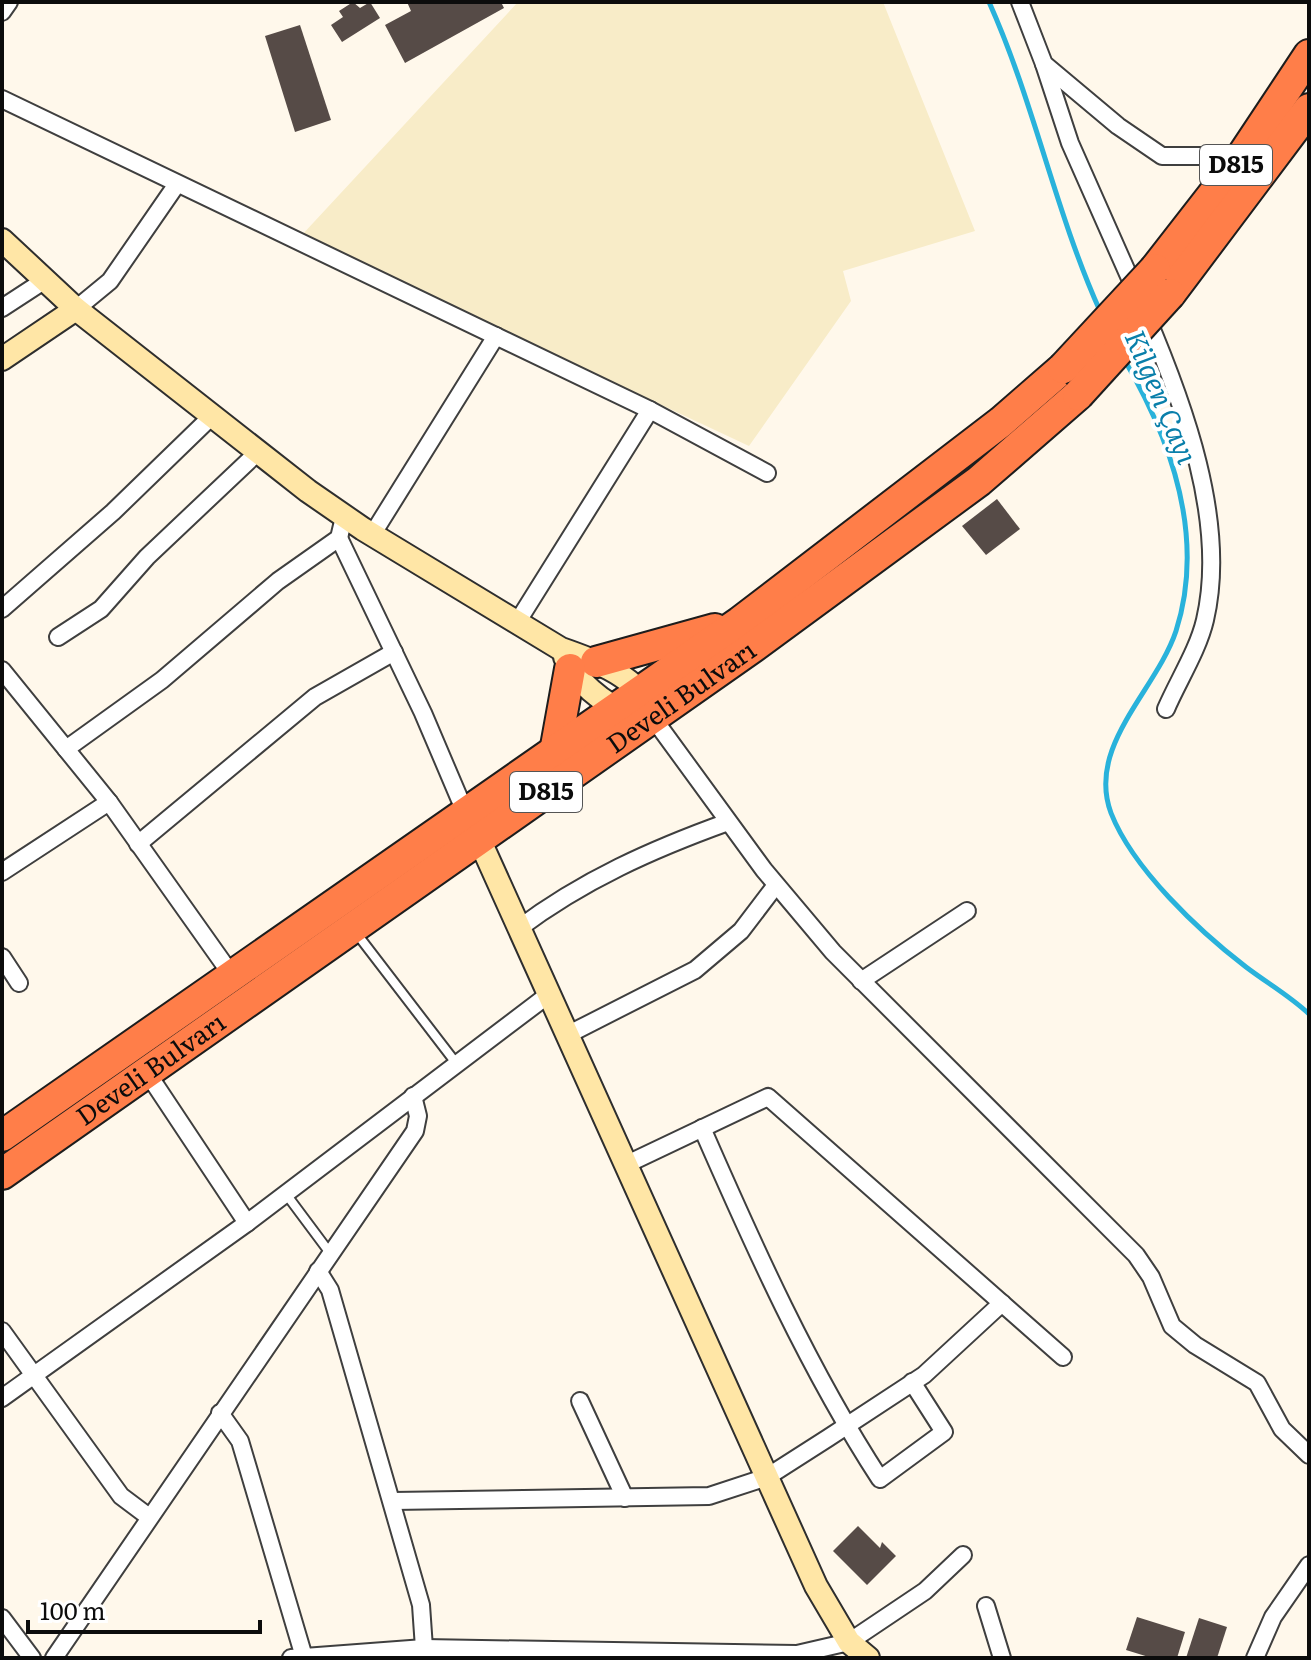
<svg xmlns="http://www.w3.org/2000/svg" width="1311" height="1660" viewBox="0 0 1311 1660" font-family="Literata,serif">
	<rect width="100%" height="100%" fill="#fff8eb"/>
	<path fill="#f8ecc8" d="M 518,2 L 883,2 L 975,231 L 843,271 L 851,301 L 749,446 L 301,236 Z"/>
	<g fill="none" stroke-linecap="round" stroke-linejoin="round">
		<g stroke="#29b2db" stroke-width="5">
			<path d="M 989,2 C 1034,102 1055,211 1100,311"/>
			<path d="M 1124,359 C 1172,441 1206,537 1176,631 C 1156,691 1086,746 1111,813 C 1133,869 1199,931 1246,967 C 1267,983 1290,996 1309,1014"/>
		</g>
	</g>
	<g fill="#564b47">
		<path d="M 353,2 L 360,8 L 370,2 L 380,18 L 342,42 L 331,25 L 343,17 L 339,11 Z"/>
		<path d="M 407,2 L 501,2 L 504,8 L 405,63 L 385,25 L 411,11 Z"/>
		<path d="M 300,25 L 331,120 L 295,132 L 265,36 Z"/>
		<path d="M 997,499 L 1020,529 L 986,555 L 962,526 Z"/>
		<path d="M 858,1526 L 880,1548 L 882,1542 L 896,1556 L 867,1585 L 833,1551 Z"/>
		<path d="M 1137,1617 L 1185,1632 L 1177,1658 L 1152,1658 L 1126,1650 Z"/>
		<path d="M 1199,1618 L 1227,1627 L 1217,1658 L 1186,1658 Z"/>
	</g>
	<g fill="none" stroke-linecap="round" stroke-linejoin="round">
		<g stroke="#3f3f3f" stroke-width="12">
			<g id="lane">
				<path d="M 357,934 L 456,1063"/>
				<path d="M 286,1194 L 330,1253"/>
			</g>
		</g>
		<g stroke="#3f3f3f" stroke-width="20">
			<g id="street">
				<path d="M 1020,2 L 1044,64 L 1118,126 L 1162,156 L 1242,156"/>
				<path d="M 2,12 L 9,2"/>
				<path d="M 1044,64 L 1070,143 L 1136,292"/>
				<path d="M 2,99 L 650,410 L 767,473"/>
				<path d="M 2,308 L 45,280"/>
				<path d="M 76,309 L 110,281 L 177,184"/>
				<path d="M 1145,313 C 1183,402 1228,522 1205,620 C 1198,650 1178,681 1166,709"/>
				<path d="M 372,535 L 496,336"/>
				<path d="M 339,538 L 423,713 L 466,814"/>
				<path d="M 2,609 L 113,512 L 212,416"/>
				<path d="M 518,621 L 650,410"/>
				<path d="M 58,637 L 101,609 L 147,557 L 258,452"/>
				<path d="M 2,670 L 109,802 L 231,974"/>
				<path d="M 653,718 L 764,870 L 833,952 L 1136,1255 L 1151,1277 L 1172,1326 L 1195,1345 L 1257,1383 L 1282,1429 L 1309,1455"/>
				<path d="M 66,749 L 162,680 L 278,581 L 339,538 L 344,517"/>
				<path d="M 138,844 L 315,697 L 394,652"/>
				<path d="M 2,872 L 109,802"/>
				<path d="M 518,929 C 583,880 653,849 728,822"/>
				<path d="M 2,957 L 19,983"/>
				<path d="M 861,981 L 967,911"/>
				<path d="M 567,1035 L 695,970 L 741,931 L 776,885"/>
				<path d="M 146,1071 L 247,1223"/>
				<path d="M 702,1128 C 754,1247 809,1370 880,1479 L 944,1432 L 912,1382"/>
				<path d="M 625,1165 L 768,1097 L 1063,1357"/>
				<path d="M 318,1271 L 330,1290 L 421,1605 L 424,1648"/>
				<path d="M 2,1331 L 121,1496 L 149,1517"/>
				<path d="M 2,1398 L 247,1223 L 548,995"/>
				<path d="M 580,1401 L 625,1498"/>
				<path d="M 220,1413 L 240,1441 L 304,1657"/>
				<path d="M 393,1501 L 709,1496 L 767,1477 L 828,1438 L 924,1375 L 1002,1303"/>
				<path d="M 986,1606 L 1002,1658"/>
				<path d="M 2,1618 L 32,1658"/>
				<path d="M 54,1658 L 415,1131 L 418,1116 L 413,1096"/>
				<path d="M 291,1658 L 424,1648 L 797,1654 L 849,1642 L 925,1591 L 963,1555"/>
				<path d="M 1255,1658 L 1273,1617 L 1309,1565"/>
			</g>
		</g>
		<g stroke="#2e2e2e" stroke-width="26">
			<g id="secondary">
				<path d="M 2,240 L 76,309 L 308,491 L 363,529 L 561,649 C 590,659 633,674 647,703"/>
				<path d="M 2,359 L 76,309"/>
				<path d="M 565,657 C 574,679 605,706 627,712"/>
				<path d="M 479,839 L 816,1586 L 849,1642 L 868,1658"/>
			</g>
		</g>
		<g stroke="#1d1d1d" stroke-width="34">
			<g id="highway">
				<path d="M 1155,269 L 1236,165 L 1309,55"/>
				<path d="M 1170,294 L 1309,109"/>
				<path d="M 596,662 L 715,629"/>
				<path d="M 555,752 L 570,669"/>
				<path d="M 2,1136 L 740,622 L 1001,422 L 1063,368"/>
				<path id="s1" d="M 2,1174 L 753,647 L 979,481 L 1078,395"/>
			</g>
		</g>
		<use href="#lane" stroke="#fff" stroke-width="8"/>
		<use href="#street" stroke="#fff" stroke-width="16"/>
		<use href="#secondary" stroke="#ffe6a6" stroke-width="22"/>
		<use href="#highway" stroke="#ff7e49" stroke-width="30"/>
		<g stroke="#1d1d1d" stroke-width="34" stroke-linecap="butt">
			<g id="highway-bridge">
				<path d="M 1063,368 L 1155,269"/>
				<path d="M 1078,395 L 1170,294"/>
			</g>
		</g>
		<use href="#highway-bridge" stroke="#ff7e49" stroke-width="30"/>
	</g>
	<g text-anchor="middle" stroke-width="8" stroke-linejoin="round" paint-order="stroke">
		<g fill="#fff" stroke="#555" stroke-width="2">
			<rect x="1200" y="145" width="72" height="40" rx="6"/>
			<rect x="510" y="772" width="72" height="40" rx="6"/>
		</g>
		<g font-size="24" font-weight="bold" fill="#0c0c0c">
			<text x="1236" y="173">D815</text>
			<text x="546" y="800">D815</text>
		</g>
		<g font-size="26" fill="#0c0c0c" stroke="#fff">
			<text dy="9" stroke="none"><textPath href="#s1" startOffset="830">Develi Bulvarı</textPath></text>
			<text dy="9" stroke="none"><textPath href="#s1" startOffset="182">Develi Bulvarı</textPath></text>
		</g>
		<g font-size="28" font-style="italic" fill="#097faa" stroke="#fff">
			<text transform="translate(1161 397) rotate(67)" y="10">Kilgen Çayı</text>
		</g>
	</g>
	<rect width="1311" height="1660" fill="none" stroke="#0c0c0c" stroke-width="8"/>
	<path d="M28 1620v12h232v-12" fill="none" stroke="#0c0c0c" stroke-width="4"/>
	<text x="40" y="1620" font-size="24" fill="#0c0c0c" stroke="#ffffff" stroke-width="6" paint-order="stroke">100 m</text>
</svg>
